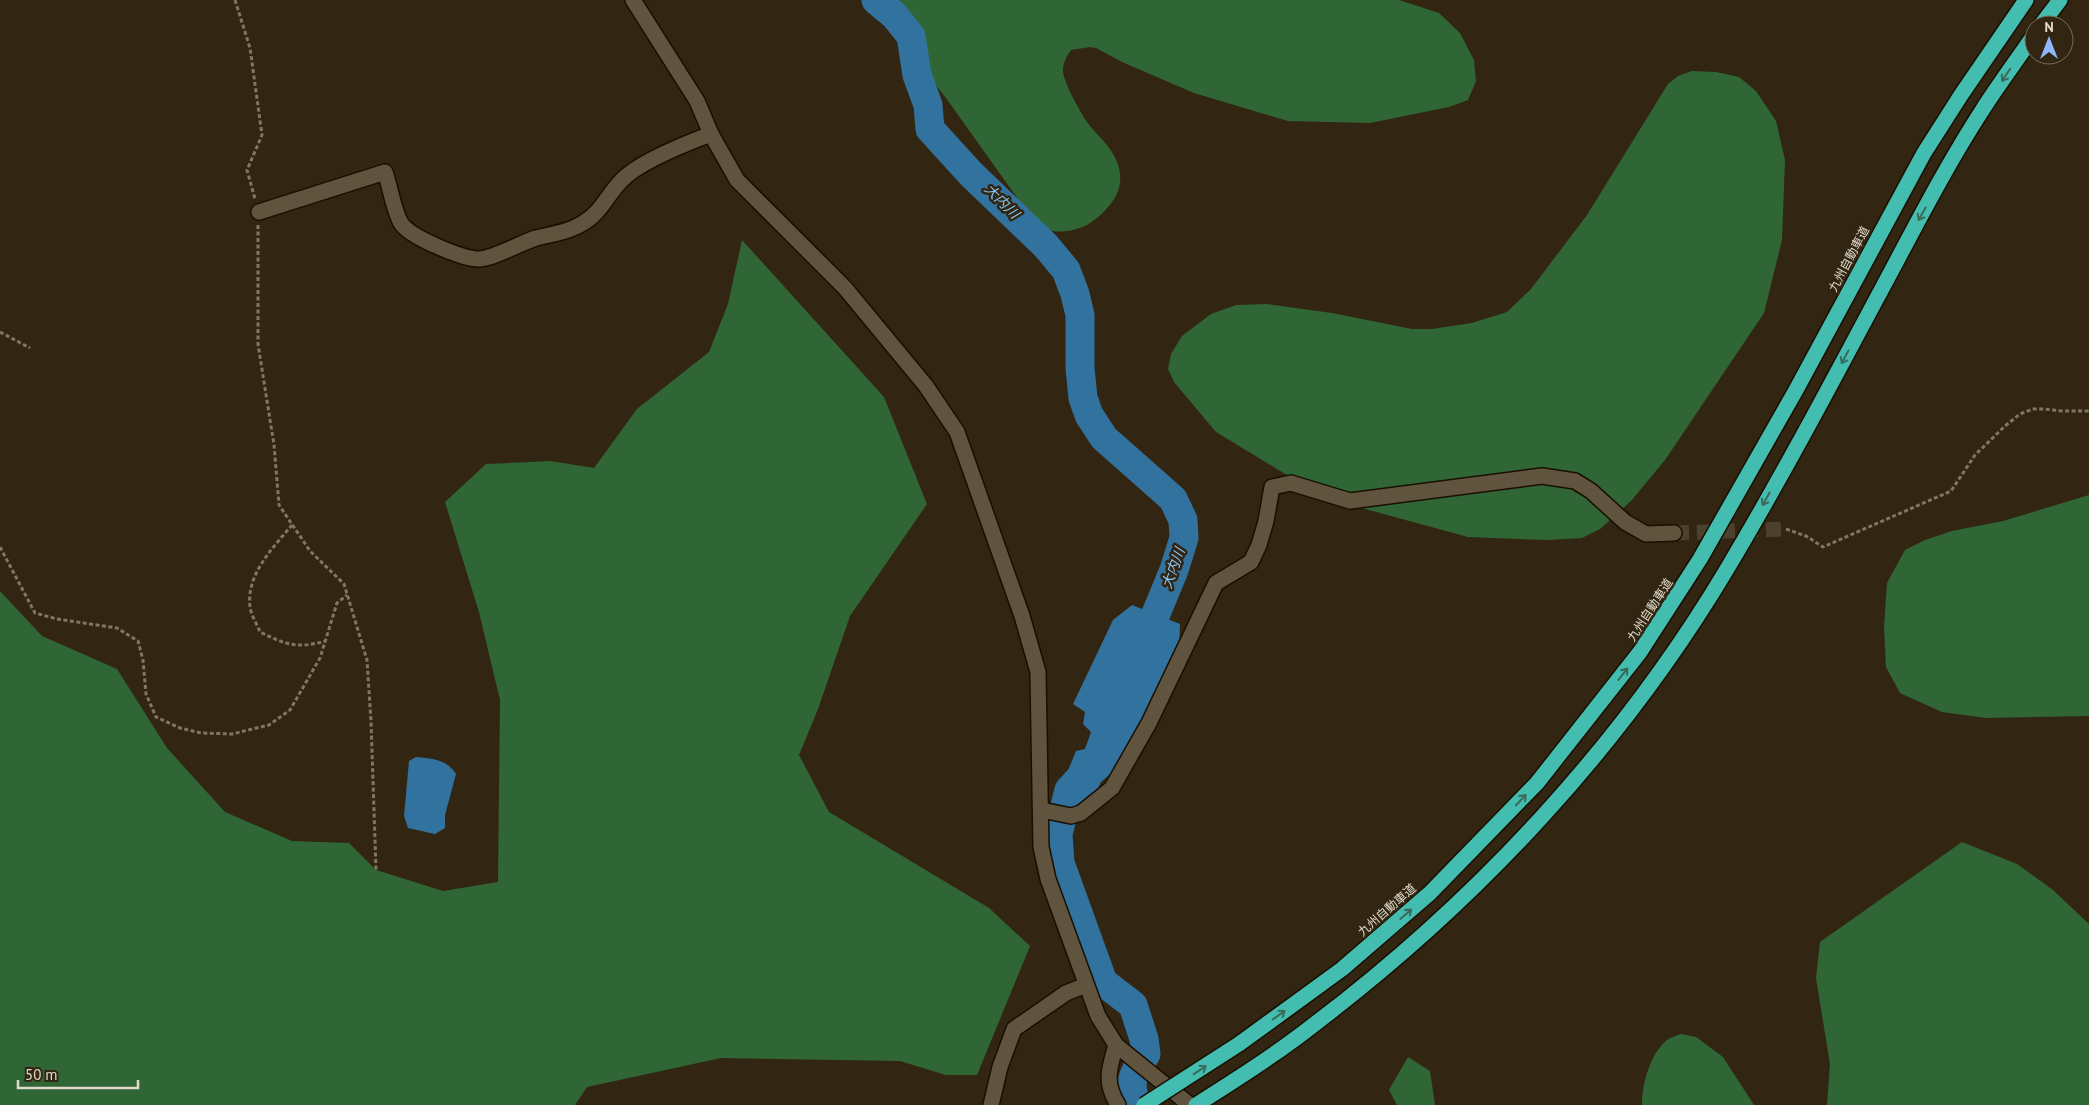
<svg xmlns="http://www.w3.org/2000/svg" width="2089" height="1105" viewBox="0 0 2089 1105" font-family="'PT Sans','Noto Sans JP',sans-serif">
	<rect width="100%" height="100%" fill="#322612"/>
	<g fill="#306635">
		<path d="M 879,0 L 1399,0 L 1439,13 L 1460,33 L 1474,60 L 1476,81 L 1468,100 L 1449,107 L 1370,123 L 1288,121 L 1194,93 L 1122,62 L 1096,48 L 1090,47 L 1071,50 C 1067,55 1063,63 1063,70 C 1063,82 1079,109 1085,119 C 1092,130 1102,138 1110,149 C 1130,179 1119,201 1093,221 C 1083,229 1065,233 1053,231 C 1047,230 1041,225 1035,223 L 946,98 L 882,18 L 879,9 Z"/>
		<path d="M 1692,71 L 1716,72 L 1739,77 L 1756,91 L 1776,121 L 1785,160 L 1782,240 L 1764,313 L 1665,460 L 1631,501 L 1600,529 L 1582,538 L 1547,540 L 1468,537 L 1325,498 L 1216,432 L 1174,382 L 1168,369 L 1171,354 L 1182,336 L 1211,314 L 1236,305 L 1267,304 L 1332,313 L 1412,329 L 1432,329 L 1472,323 L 1507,312 L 1531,289 L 1587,215 L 1668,84 L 1678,76 Z"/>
		<path d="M 742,240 L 884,397 L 927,504 L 850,616 L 818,709 L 799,755 L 829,812 L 989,908 L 1030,946 L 977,1075 L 946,1075 L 900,1061 L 721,1058 L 587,1087 L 575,1105 L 0,1105 L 0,591 L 42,636 L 117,669 L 167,748 L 225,812 L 292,841 L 349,843 L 376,870 L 443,891 L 498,882 L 500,700 L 479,612 L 445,502 L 486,464 L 550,461 L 594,468 L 637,409 L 709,352 L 728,304 Z"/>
		<path d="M 2089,495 L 2089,716 L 1986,718 L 1942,712 L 1900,693 L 1886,667 L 1884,628 L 1887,583 L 1905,550 L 1925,540 L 1952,531 L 2003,521 Z"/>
		<path d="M 1962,842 L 2017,864 L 2053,890 L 2089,924 L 2089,1105 L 1827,1105 L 1830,1064 L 1816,978 L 1820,942 Z"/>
		<path d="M 1681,1034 L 1696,1037 L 1723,1057 L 1754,1105 L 1642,1105 C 1642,1084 1650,1054 1667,1040 C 1671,1037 1676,1036 1681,1034 Z"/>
		<path d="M 1408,1057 L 1430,1071 L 1435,1105 L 1397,1105 L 1389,1090 Z"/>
	</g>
	<g fill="#32729f">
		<path d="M 1132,605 L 1180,624 L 1179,651 L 1123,763 L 1101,782 L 1093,798 L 1085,805 L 1073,794 L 1060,790 L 1076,751 L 1085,749 L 1091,732 L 1083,724 L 1085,712 L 1073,704 L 1113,620 Z"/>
		<path d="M 416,757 C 431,758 448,760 456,774 L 445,815 L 445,828 L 435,834 L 408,828 L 404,816 L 409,761 Z"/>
	</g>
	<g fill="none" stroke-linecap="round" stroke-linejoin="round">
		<g stroke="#32729f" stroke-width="29">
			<path d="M 876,0 L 894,15 L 911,36 L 917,75 L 928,105 L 930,129 L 971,174 L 1046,246 L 1066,270 L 1075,294 L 1080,315 L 1080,368 L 1083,398 L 1089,415 L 1104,438 L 1173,499 L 1183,520 L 1184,538 L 1174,570 L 1141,650"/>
			<path d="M 1094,763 L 1069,790 L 1058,834 L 1060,863 L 1103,982 L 1133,1005 L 1144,1039 L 1146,1054 C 1134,1072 1126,1084 1138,1105"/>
		</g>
		<path stroke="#4c412e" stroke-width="15" stroke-dasharray="15 8" stroke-linecap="butt" d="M 1674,533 L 1786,529"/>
		<g stroke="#190f00" stroke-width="18">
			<g id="street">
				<path d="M 633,0 L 697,101 L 711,134 L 737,180 L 845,288 L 926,386 L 957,432 L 1022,616 L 1038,672 L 1041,847 L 1048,879 L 1098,1016 L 1116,1045 L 1190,1105"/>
				<path d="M 259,212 L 385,172 C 390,186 394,212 401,223 C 409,237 463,259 479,259 C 495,258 520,243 536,238 C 552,234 569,232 583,223 C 600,214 608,194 621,181 C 638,162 687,143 711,134"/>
				<path d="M 1042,810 L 1071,816 L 1081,813 L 1112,788 L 1149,723 L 1216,583 L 1251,562 L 1259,545 L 1266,521 L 1272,487 L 1291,483 L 1350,501 L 1542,476 L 1575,481 L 1591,491 L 1625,522 L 1646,534 L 1674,533"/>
				<path d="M 1116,1045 C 1109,1069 1104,1082 1118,1105"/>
				<path d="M 991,1105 L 1000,1067 L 1014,1029 L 1066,993 L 1086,985"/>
			</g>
		</g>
		<g stroke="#190f00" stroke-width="18">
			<g id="highway">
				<path d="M 2041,25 L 2060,0"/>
				<path d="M 1239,1044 L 1342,969 L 1430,893 L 1537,783 L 1640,652 L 1700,559 L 1796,390 L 1924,153 L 1961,95 L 2026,0"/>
				<path d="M 1196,1105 C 1237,1079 1278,1053 1316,1023 C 1479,899 1622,745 1727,569 C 1780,480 1829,388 1878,296 C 1912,233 1944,169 1983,109 C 1999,84 2017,60 2034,35"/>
			</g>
		</g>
		<g stroke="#807666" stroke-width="3" stroke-dasharray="4 2.5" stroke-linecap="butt">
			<path d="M 235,0 L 250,48 L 262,135 L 247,170 L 255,199"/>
			<path d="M 258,225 L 258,344 L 274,445 L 279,505 L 310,551 L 344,584 L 367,660 L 371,721 L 376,870"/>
			<path d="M 0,332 L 30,348"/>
			<path d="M 292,525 C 273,548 246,574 250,607 C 251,615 257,624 260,632 C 287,645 296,649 326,641"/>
			<path d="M 1786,529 L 1806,536 L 1823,547 L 1951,491 L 1975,455 L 2005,426 L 2020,414 L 2033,409 L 2044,409 L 2062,411 L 2089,411"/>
			<path d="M 0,547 L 35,613 L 57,619 L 117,628 L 138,641 L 143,660 L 146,694 L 156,717 L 180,728 L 201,733 L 232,734 L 269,725 L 290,710 L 320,658 L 337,603 L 347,595"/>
		</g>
		<use href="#street" stroke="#61543f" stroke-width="15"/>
		<use href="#highway" stroke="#43bdaf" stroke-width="15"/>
		<g stroke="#190f00" stroke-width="18" stroke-linecap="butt">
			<path id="highway-bridge" d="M 1144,1105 L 1239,1044"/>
		</g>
		<use href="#highway-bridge" stroke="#43bdaf" stroke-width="15"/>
	</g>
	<defs><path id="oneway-shaft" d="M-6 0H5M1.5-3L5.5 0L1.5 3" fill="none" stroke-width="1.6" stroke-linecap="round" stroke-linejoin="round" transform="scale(1.25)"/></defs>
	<g stroke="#3a6a59">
		<use href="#oneway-shaft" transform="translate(2006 75) rotate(124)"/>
		<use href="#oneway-shaft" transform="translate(1922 214) rotate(119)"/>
		<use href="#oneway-shaft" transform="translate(1845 357) rotate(118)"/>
		<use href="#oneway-shaft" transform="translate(1766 499) rotate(119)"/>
		<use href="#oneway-shaft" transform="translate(1623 674) rotate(-52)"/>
		<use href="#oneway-shaft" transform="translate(1521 800) rotate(-47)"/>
		<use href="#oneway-shaft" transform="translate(1406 914) rotate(-41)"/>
		<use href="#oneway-shaft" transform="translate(1279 1015) rotate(-36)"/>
		<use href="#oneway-shaft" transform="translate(1200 1070) rotate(-33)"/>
	</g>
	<g text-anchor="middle" stroke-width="5" stroke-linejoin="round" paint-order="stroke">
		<g font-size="12" fill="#e1dace" stroke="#322612">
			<text transform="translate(1849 259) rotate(-62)" y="4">九州自動車道</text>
			<text transform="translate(1650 610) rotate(-57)" y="4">九州自動車道</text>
			<text transform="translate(1387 910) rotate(-41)" y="4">九州自動車道</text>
		</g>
		<g font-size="14" font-style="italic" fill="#84c9fc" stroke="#322612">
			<text transform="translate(1002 201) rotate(45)" y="5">大内川</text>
			<text transform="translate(1173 568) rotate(-70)" y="5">大内川</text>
		</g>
	</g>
	<g transform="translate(2049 40)"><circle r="24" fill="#322612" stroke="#786e5d"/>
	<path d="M0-4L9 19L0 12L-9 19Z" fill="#91b8fd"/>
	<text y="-8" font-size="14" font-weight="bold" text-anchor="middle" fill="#e1dace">N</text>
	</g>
	<path d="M18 1080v8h120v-8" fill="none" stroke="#e1dace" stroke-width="2.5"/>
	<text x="25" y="1080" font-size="15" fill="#e1dace" stroke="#322612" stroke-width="4" paint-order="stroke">50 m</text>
</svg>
